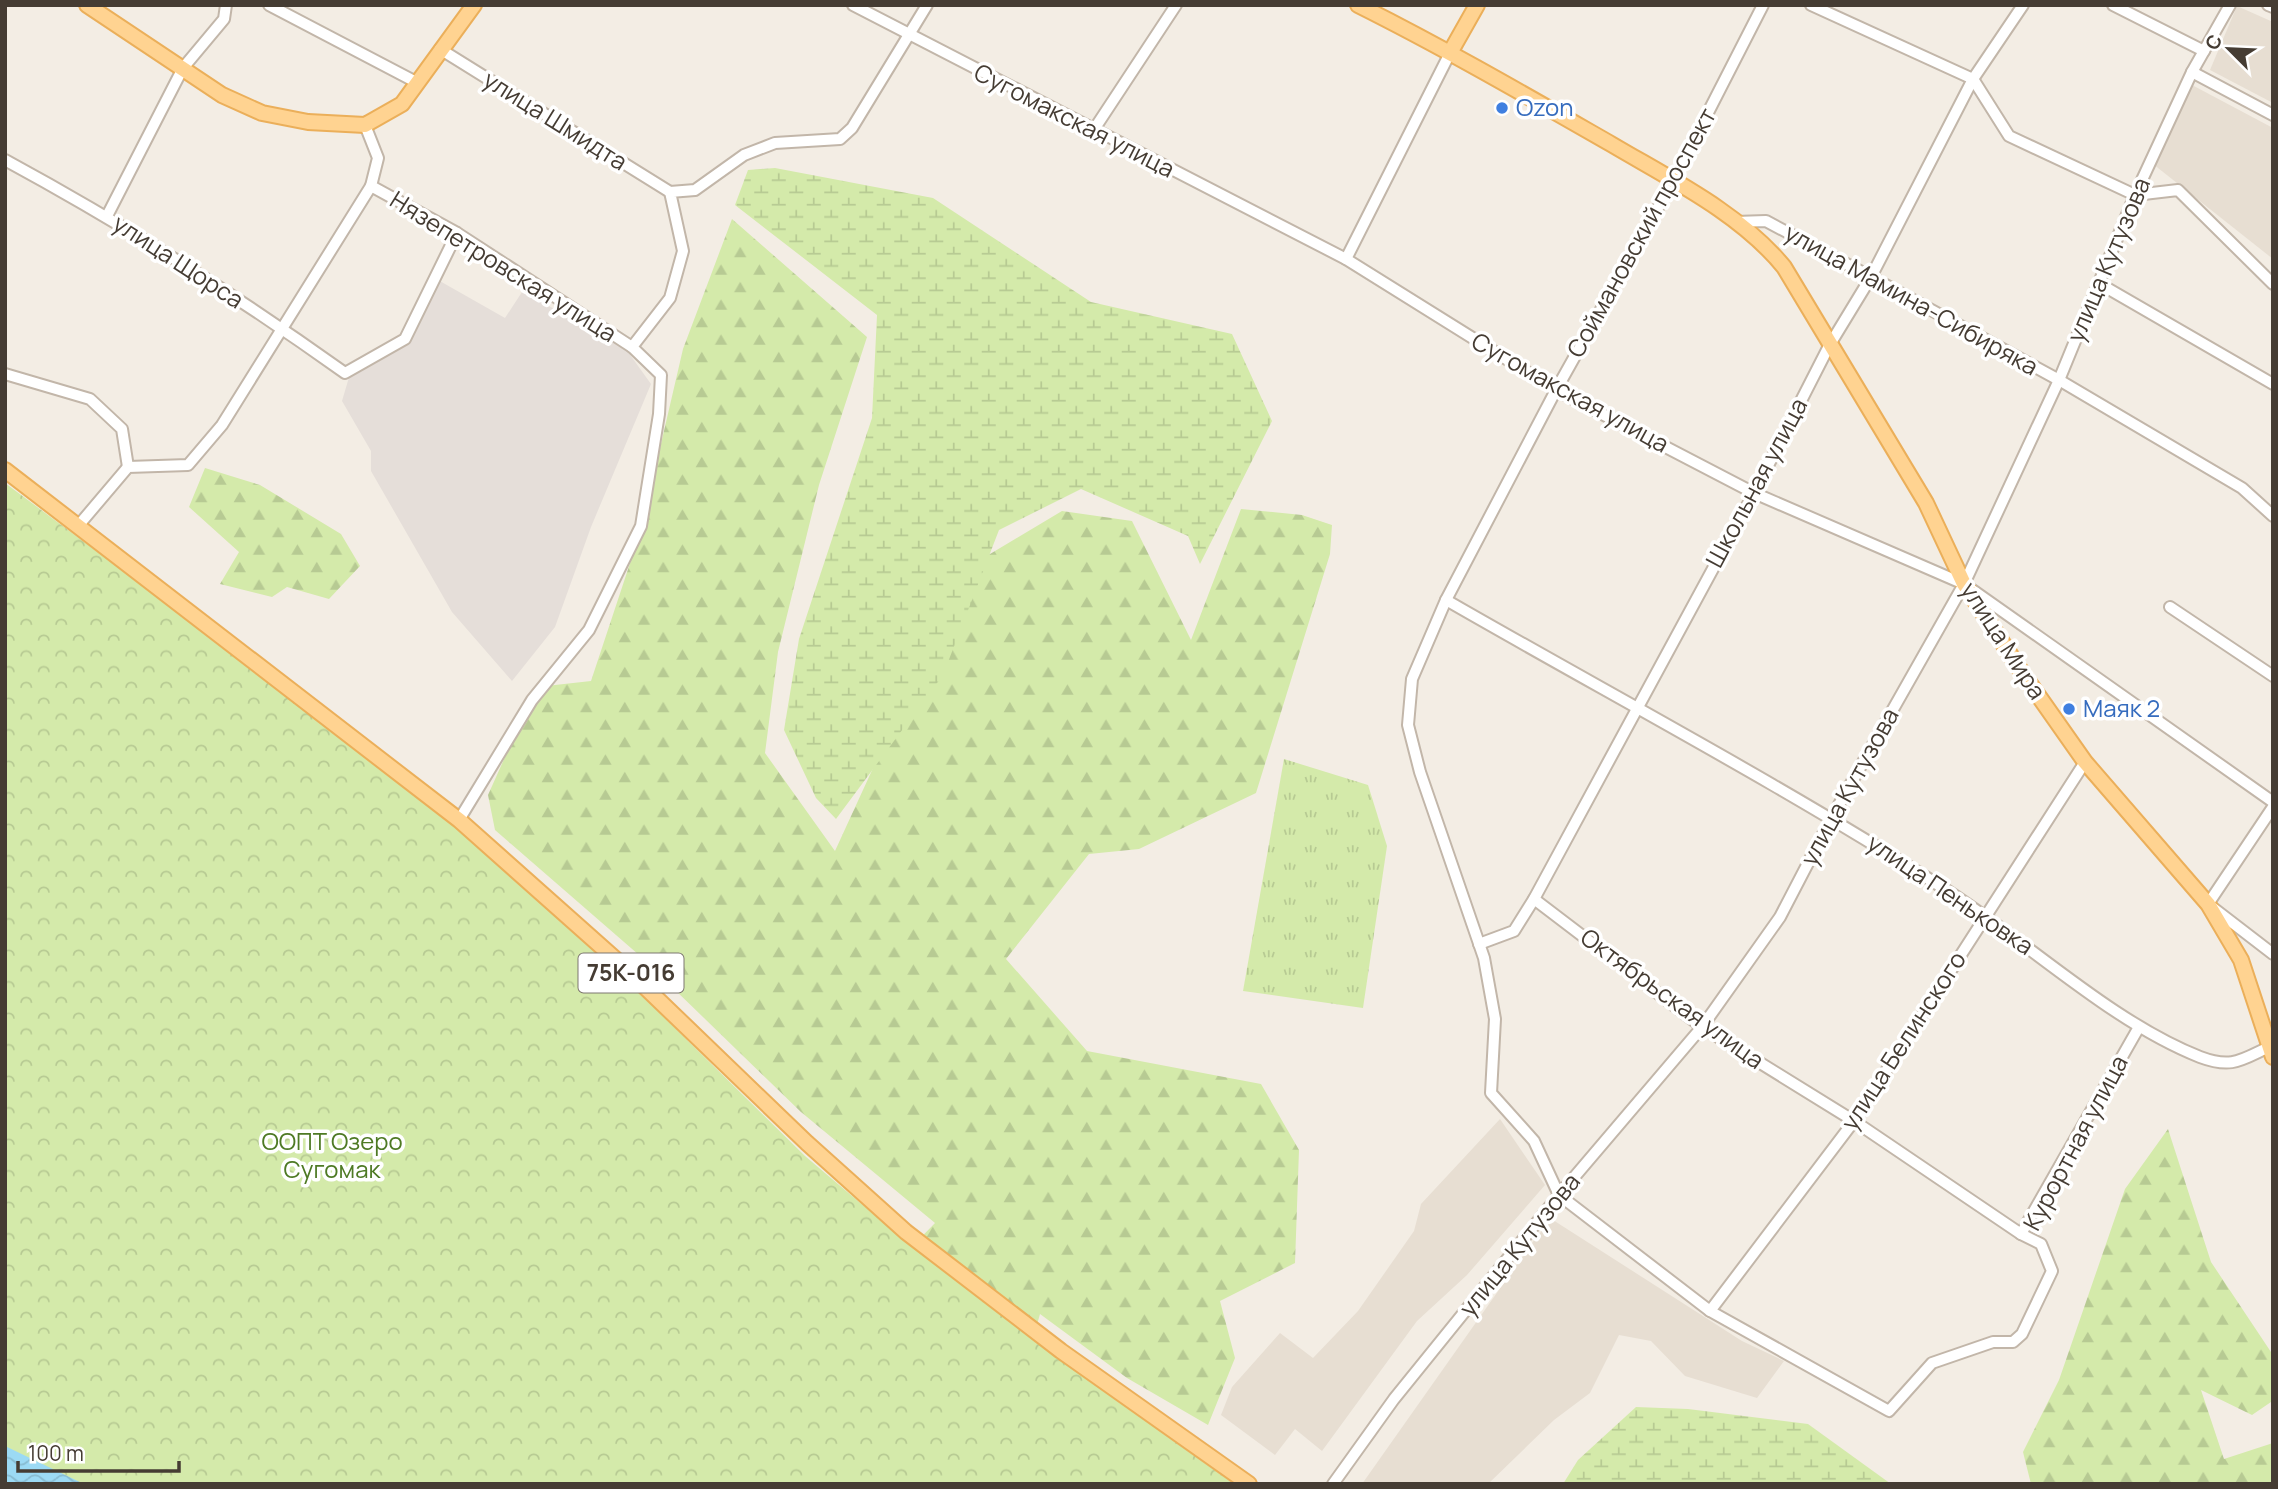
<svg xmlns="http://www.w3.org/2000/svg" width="2278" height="1489" viewBox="0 0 2278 1489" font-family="Manrope,sans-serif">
	<defs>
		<pattern id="grass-tufts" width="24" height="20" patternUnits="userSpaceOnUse" patternTransform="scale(1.75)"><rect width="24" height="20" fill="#d4eaaa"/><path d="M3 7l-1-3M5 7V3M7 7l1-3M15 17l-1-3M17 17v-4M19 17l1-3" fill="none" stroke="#b7ca93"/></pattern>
		<pattern id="forest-firs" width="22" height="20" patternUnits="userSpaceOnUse" patternTransform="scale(1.75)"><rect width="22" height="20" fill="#d4eaaa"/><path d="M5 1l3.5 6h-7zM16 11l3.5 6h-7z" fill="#b7ca93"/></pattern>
		<pattern id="wetland-marsh" width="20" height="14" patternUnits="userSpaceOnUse" patternTransform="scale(1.75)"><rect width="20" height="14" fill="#d4eaaa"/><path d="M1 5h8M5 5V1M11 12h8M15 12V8" fill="none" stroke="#b7ca93"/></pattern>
		<pattern id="park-crowns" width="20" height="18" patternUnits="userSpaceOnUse" patternTransform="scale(1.75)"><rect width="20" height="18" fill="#d4eaaa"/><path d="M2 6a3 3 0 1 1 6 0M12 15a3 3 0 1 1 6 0" fill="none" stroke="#b7ca93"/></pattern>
		<pattern id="water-waves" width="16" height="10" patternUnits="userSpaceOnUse" patternTransform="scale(1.75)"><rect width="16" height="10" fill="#9cdaf4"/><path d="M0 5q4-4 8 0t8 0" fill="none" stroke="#88bcd2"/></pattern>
	</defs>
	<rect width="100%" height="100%" fill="#f3ede4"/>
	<g fill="#e7ded2">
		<path d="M 2237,6 L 2273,22 L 2273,103 L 2210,70 Z"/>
		<path d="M 2192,85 L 2273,128 L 2273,259 L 2153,164 Z"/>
		<path d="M 1500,1119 L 1545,1185 L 1467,1275 L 1417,1321 L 1322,1451 L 1295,1429 L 1275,1455 L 1221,1415 L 1232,1387 L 1280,1333 L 1313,1358 L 1358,1311 L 1414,1231 L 1421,1204 Z"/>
		<path d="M 1553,1220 L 1742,1341 L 1784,1361 L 1757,1398 L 1685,1376 L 1651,1341 L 1619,1335 L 1590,1393 L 1554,1420 L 1488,1484 L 1362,1484 L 1537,1236 Z"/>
	</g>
	<path fill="#e5ded9" d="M 438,280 L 505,318 L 522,292 L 623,345 L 651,384 L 591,527 L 555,627 L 512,681 L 452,612 L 371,471 L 371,451 L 342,401 L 350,374 L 404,344 Z"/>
	<path fill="url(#grass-tufts)" d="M 1284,759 L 1368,785 L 1387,846 L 1363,1008 L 1243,991 Z"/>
	<g fill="url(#forest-firs)">
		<path d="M 732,219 L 867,337 L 819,485 L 778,652 L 765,753 L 835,851 L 896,718 L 980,560 L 1062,511 L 1132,521 L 1191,640 L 1241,509 L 1302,515 L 1332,525 L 1330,554 L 1256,793 L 1139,849 L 1089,854 L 1006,959 L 1087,1051 L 1261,1084 L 1299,1150 L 1295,1263 L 1220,1301 L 1235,1358 L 1208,1425 L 1127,1378 L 1040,1314 L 1031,1346 L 894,1265 L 935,1223 L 801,1112 L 639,955 L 495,830 L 488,795 L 505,757 L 546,686 L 591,681 L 641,530 L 683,349 Z"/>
		<path d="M 205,468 L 260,485 L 341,534 L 360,566 L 329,599 L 287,587 L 272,597 L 220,584 L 239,552 L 189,507 Z"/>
		<path d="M 2168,1129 L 2211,1262 L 2271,1352 L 2271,1402 L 2252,1415 L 2201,1390 L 2224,1459 L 2273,1443 L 2273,1484 L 2031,1484 L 2023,1452 L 2059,1380 L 2125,1189 Z"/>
	</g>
	<g fill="url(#wetland-marsh)">
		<path d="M 775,168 L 933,198 L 1091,302 L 1232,334 L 1272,421 L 1200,564 L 1188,536 L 1081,489 L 999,530 L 943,675 L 836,819 L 816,798 L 784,730 L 799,639 L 872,418 L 877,315 L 735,205 L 748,170 Z"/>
		<path d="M 1636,1407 L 1688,1409 L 1808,1424 L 1891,1484 L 1563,1484 L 1578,1460 Z"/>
	</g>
	<path fill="url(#park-crowns)" d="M 5,483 L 300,703 L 456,827 L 620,974 L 805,1156 L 905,1241 L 1060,1360 L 1234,1484 L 5,1484 Z"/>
	<path fill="url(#water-waves)" d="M 5,1446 L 84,1484 L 5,1484 Z"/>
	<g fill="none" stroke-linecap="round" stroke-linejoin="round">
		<g stroke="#c2b6a9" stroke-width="14">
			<g id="minor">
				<path d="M 269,5 L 416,82"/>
				<path d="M 853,5 L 1346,259 L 1556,390 L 1754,493 L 1964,584 L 2273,802"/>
				<path d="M 1763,5 L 1673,181 L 1556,390 L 1446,600 L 1412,679 L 1408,725 L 1420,772 L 1484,958 L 1495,1019 L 1491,1093 L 1534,1141 L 1559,1195 L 1710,1311 L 1889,1411 L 1932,1363 L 1993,1342 L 2013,1342 L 2022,1334 L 2052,1271 L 2041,1244 L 2021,1234 L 2139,1027"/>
				<path d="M 1811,5 L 1973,79 L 2009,136 L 2135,195 L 2178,190 L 2273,284"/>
				<path d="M 2113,5 L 2204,51"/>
				<path d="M 2268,5 L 2273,7"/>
				<path d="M 440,49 L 670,192"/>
				<path d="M 2192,72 L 2273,115"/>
				<path d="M 365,125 L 378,158 L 371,186 L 457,233 L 632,347"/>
				<path d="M 1093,131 L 1176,5"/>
				<path d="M 5,160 C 123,224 236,295 345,373 L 405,339 L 457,233"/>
				<path d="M 107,216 L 183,68 L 224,19 L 226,5"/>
				<path d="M 1735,222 L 1766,221 L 1871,277 L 2059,380 L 2242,488 L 2273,516"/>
				<path d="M 1346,259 L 1451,51"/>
				<path d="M 2100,284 L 2273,384"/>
				<path d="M 5,374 L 90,399 L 122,429 L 128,467"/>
				<path d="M 78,526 L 128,467 L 188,465 L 222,425 L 371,186"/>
				<path d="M 1446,600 C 1611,695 1780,784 1940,886 C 2025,939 2109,1021 2200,1057 C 2232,1069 2241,1060 2269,1047"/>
				<path d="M 2170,607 L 2273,676"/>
				<path d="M 2273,807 L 2208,904 L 2273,954"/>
				<path d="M 459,820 L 532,700 L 589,630 L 641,526 L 659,414 L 661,375 L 632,347 L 670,298 L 683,251 L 670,192 L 695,190 L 744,155 L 775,143 L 840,139 L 852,128 L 927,5"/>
				<path d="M 1534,899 L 1702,1027 L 1854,1121 L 2021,1234"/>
				<path d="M 1479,944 L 1514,931 L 1534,899 L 1754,493 L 1829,346 L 1871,277 L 1973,79 L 2023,5"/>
				<path d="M 1710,1311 L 1854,1121 L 2085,762"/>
				<path d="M 1333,1484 L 1394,1399 L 1559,1195 L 1702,1027 L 1780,917 L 1832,817 L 1964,584 L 2059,380 L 2135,195 L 2192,72 L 2230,5"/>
			</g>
		</g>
		<g stroke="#ebaf5a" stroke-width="18">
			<g id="major">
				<path d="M 87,5 L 222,95 L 262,113 L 308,122 L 365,125 L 402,104 L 474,5"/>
				<path d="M 1358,5 C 1444,48 1527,96 1611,144 C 1670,179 1740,213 1784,267 L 1926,503 L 1964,584 L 2021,671 L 2085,762 L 2208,904 L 2241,960 L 2273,1057"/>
				<path d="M 1451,51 L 1477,5"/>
				<path d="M 5,470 L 459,820 L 622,965 L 807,1143 L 906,1232 L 1061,1351 L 1249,1484"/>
			</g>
		</g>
		<use href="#minor" stroke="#fff" stroke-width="10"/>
		<use href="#major" stroke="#ffd391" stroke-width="14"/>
	</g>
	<g fill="#3f7fe0" stroke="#fff" stroke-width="2.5">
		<circle cx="1502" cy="108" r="7"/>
		<circle cx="2069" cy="709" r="7"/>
	</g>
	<g text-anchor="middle" stroke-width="7" stroke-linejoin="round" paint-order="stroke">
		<rect fill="#fff" stroke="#7d7670" stroke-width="2" x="578.5" y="953.5" width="105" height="39" rx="5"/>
		<g font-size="23" font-weight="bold" fill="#453c33">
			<text x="631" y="981">75К-016</text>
		</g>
		<g font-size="24" fill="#366cbe" stroke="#fff" text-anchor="start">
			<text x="1516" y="116">Ozon</text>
			<text x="2083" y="717">Маяк 2</text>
		</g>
		<g font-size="24" fill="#453c33" stroke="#fff">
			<text transform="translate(555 121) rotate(32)" y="8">улица Шмидта</text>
			<text transform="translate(1074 121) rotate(27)" y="8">Сугомакская улица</text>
			<text transform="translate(1642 233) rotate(-61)" y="8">Соймановский проспект</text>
			<text transform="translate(2109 260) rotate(-67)" y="8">улица Кутузова</text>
			<text transform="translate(178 262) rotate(33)" y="8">улица Щорса</text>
			<text transform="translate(503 267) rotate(32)" y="8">Нязепетровская улица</text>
			<text transform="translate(1911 300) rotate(29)" y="8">улица Мамина-Сибиряка</text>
			<text transform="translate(1570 393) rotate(29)" y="8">Сугомакская улица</text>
			<text transform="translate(1757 483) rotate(-62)" y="8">Школьная улица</text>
			<text transform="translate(2003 641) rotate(57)" y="8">улица Мира</text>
			<text transform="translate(1850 787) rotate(-61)" y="8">улица Кутузова</text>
			<text transform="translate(1950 895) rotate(34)" y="8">улица Пеньковка</text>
			<text transform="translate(1672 999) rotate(36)" y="8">Октябрьская улица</text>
			<text transform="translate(1904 1041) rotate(-57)" y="8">улица Белинского</text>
			<text transform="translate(2076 1143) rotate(-62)" y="8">Курортная улица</text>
			<text transform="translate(1520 1245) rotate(-51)" y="8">улица Кутузова</text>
		</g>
		<g font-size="24" fill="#4e7a24" stroke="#fff">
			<text x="332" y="1150">ООПТ Озеро<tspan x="332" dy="28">Сугомак</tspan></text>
		</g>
	</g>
	<rect width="2278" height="1489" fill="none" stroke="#453c33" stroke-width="14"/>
	<g transform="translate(2229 49) rotate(294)" stroke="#ffffff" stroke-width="5" paint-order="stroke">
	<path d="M0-5L12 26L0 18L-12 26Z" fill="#453c33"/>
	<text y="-10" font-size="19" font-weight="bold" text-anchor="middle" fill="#453c33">С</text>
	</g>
	<path d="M18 1461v10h161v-10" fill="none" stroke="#453c33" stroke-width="3.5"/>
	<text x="28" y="1461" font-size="21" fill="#453c33" stroke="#ffffff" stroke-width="5" paint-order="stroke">100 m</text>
</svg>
